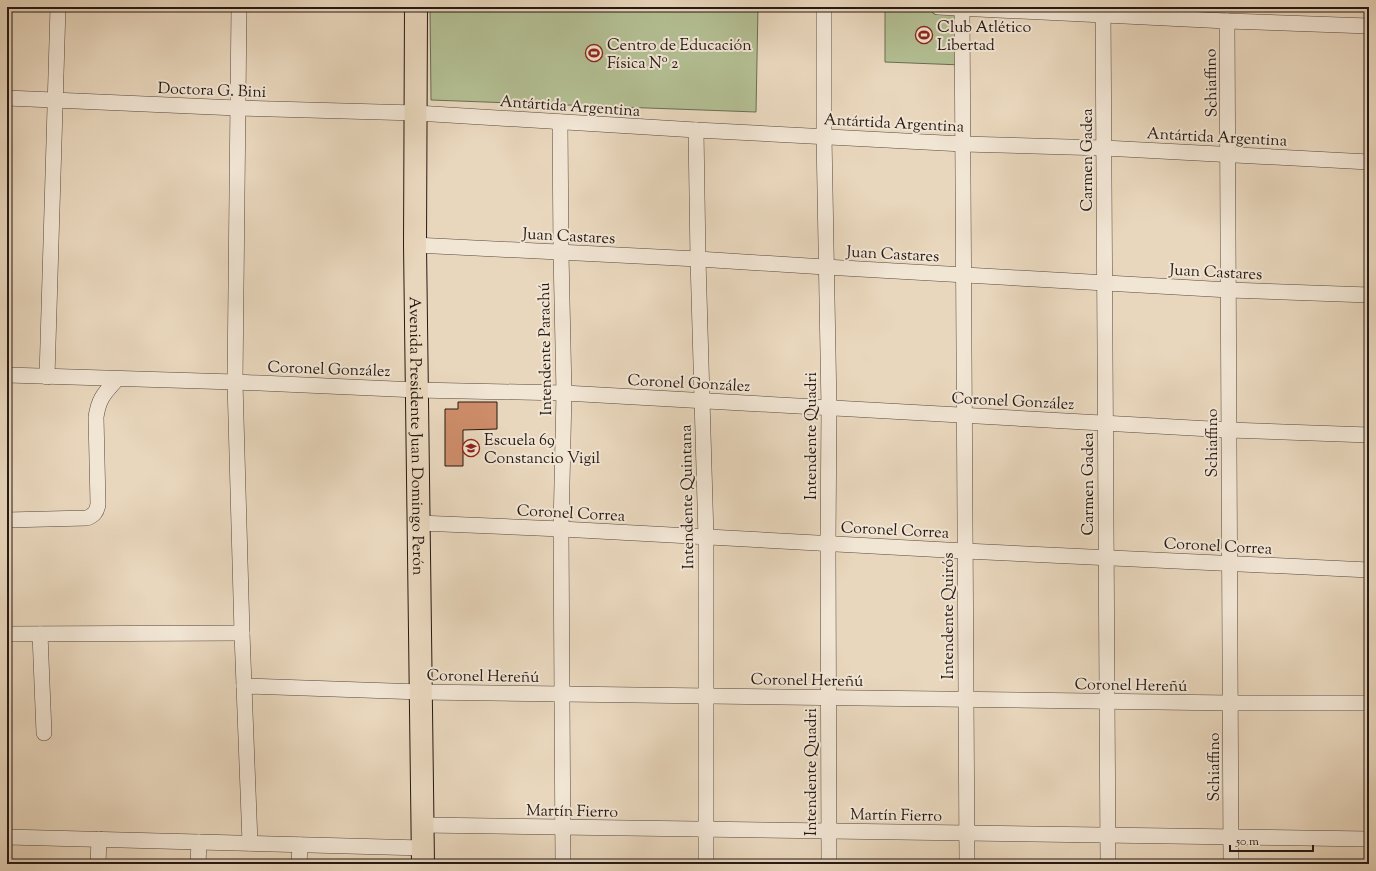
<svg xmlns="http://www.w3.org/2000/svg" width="1376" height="871" viewBox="0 0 1376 871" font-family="'Sorts Mill Goudy',serif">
	<rect width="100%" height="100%" fill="#e9d7bd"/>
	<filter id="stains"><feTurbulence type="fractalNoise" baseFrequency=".005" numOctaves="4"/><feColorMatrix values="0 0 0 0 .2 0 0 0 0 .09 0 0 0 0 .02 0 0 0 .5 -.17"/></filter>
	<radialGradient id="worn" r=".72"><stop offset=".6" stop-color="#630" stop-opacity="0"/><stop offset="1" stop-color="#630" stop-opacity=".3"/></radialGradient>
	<g fill="#b3bf93" stroke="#6c6c54">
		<path d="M 430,7 L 758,7 L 756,112 L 431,100 Z"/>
		<path d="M 885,7 L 962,8 L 962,65 L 885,62 Z"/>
	</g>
	<g fill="#ce8d6a" stroke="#261914">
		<path d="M 1191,7 L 1235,7 L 1235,9 Z"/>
		<path d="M 458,402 L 497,402 L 497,429 L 463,430 L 463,466 L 445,466 L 445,409 L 458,409 Z"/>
	</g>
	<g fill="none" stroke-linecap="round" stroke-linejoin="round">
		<g stroke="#57483e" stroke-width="16">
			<g id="minor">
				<path d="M 239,7 L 235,382 L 242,633 L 250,843"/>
				<path d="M 824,7 L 824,136 L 829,408 L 828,543 L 829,864"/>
				<path d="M 938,7 L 1227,21 L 1369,26"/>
				<path d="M 962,7 L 967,864"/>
				<path d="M 1103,7 L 1108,864"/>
				<path d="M 1227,21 L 1231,864"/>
				<path d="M 7,98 L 237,108 L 416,113 L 696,130 L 963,144 L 1104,148 L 1369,162"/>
				<path d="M 560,122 L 561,253 L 564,393 L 561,529 L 563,864"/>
				<path d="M 696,130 L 698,259 L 706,538 L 706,864"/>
				<path d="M 415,245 L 698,259 L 825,267 L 1229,290 L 1369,295"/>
				<path d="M 7,375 L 235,382 L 417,390 L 564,393 L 1229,430 L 1369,435"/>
				<path d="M 47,377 L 58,7"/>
				<path d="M 7,520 L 87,518 C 94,515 97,512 98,504 L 96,417 C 99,397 105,393 117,379"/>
				<path d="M 419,523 L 561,529 L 965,551 L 1369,570"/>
				<path d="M 7,634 L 242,633"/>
				<path d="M 40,634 L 44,733"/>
				<path d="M 244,686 L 421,692 L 1230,703 L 1369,703"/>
				<path d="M 422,825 L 1369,839"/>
				<path d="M 7,837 L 423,848"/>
				<path d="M 98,864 L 99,839"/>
				<path d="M 198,864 L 199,842"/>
				<path d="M 299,864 L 300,845"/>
			</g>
		</g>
		<g stroke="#261914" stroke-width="24">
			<g id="highway">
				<path id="s1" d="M 416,7 L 415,245 L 423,864"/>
			</g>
		</g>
		<use href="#minor" stroke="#f1e5d4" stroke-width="15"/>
		<use href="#highway" stroke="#e9d7bd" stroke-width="22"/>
	</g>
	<defs>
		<g id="stadium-ring" transform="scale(0.9)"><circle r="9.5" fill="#f1e5d4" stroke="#8f2418" stroke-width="1.5"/><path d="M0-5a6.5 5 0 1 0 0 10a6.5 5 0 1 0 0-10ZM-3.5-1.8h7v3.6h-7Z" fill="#8f2418"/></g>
		<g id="school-ring" transform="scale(0.9)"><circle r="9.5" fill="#f1e5d4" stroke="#8f2418" stroke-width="1.5"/><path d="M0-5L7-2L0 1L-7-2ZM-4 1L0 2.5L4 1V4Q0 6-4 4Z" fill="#8f2418"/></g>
	</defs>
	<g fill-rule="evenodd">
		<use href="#stadium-ring" x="924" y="35"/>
		<use href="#stadium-ring" x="594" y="53"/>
		<use href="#school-ring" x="471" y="448"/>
	</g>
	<g text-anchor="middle" stroke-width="4" stroke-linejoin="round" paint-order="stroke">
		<g font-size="16" fill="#261914" stroke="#f1e5d4" text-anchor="start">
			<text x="937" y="32">Club Atlético<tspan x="937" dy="18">Libertad</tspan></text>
			<text x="607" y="50">Centro de Educación<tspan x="607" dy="18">Física Nº 2</tspan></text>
			<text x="484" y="445">Escuela 69<tspan x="484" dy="18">Constancio Vigil</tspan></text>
		</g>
		<g font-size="16" fill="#261914" stroke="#f1e5d4">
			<text transform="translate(1210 83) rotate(-91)" y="6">Schiaffino</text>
			<text transform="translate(212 89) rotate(2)" y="6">Doctora G. Bini</text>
			<text transform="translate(570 105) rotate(4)" y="6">Antártida Argentina</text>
			<text transform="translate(894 122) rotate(3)" y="6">Antártida Argentina</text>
			<text transform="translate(1217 136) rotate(3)" y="6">Antártida Argentina</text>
			<text transform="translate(1086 160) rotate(-90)" y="6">Carmen Gadea</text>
			<text transform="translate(569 235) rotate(3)" y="6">Juan Castares</text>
			<text transform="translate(893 253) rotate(3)" y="6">Juan Castares</text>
			<text transform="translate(1216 271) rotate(3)" y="6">Juan Castares</text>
			<text transform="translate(544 349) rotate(-91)" y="6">Intendente Parachú</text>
			<text transform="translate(329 368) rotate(2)" y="6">Coronel González</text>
			<text transform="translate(689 382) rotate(3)" y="6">Coronel González</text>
			<text transform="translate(1013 400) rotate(3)" y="6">Coronel González</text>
			<text dy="6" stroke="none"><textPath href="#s1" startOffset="429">Avenida Presidente Juan Domingo Perón</textPath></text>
			<text transform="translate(810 436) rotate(-90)" y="6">Intendente Quadri</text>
			<text transform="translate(1211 443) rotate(-90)" y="6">Schiaffino</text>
			<text transform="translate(1087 484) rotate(-90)" y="6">Carmen Gadea</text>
			<text transform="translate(686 497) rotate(-91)" y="6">Intendente Quintana</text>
			<text transform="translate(571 512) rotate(3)" y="6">Coronel Correa</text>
			<text transform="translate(895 529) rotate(3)" y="6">Coronel Correa</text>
			<text transform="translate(1218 545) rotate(3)" y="6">Coronel Correa</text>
			<text transform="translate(947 616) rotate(-90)" y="6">Intendente Quirós</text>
			<text transform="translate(483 675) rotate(1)" y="6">Coronel Hereñú</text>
			<text transform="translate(807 679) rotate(1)" y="6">Coronel Hereñú</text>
			<text transform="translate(1131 684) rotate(1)" y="6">Coronel Hereñú</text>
			<text transform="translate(1213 767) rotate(-90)" y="6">Schiaffino</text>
			<text transform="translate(810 772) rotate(-90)" y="6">Intendente Quadri</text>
			<text transform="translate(572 810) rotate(1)" y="6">Martín Fierro</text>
			<text transform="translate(896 814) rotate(1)" y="6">Martín Fierro</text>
		</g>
	</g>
	<rect width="1376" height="871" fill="none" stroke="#e9d7bd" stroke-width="24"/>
	<rect x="8" y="8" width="1360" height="855" fill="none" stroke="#261914" stroke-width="2"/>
	<rect x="12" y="12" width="1352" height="847" fill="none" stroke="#261914"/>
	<path d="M1230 845v6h83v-6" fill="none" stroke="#261914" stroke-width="2"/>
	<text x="1236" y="845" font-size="12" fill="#261914" stroke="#f1e5d4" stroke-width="3" paint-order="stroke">50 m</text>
	<rect width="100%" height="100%" filter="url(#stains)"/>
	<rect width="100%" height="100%" fill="url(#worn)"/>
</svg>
